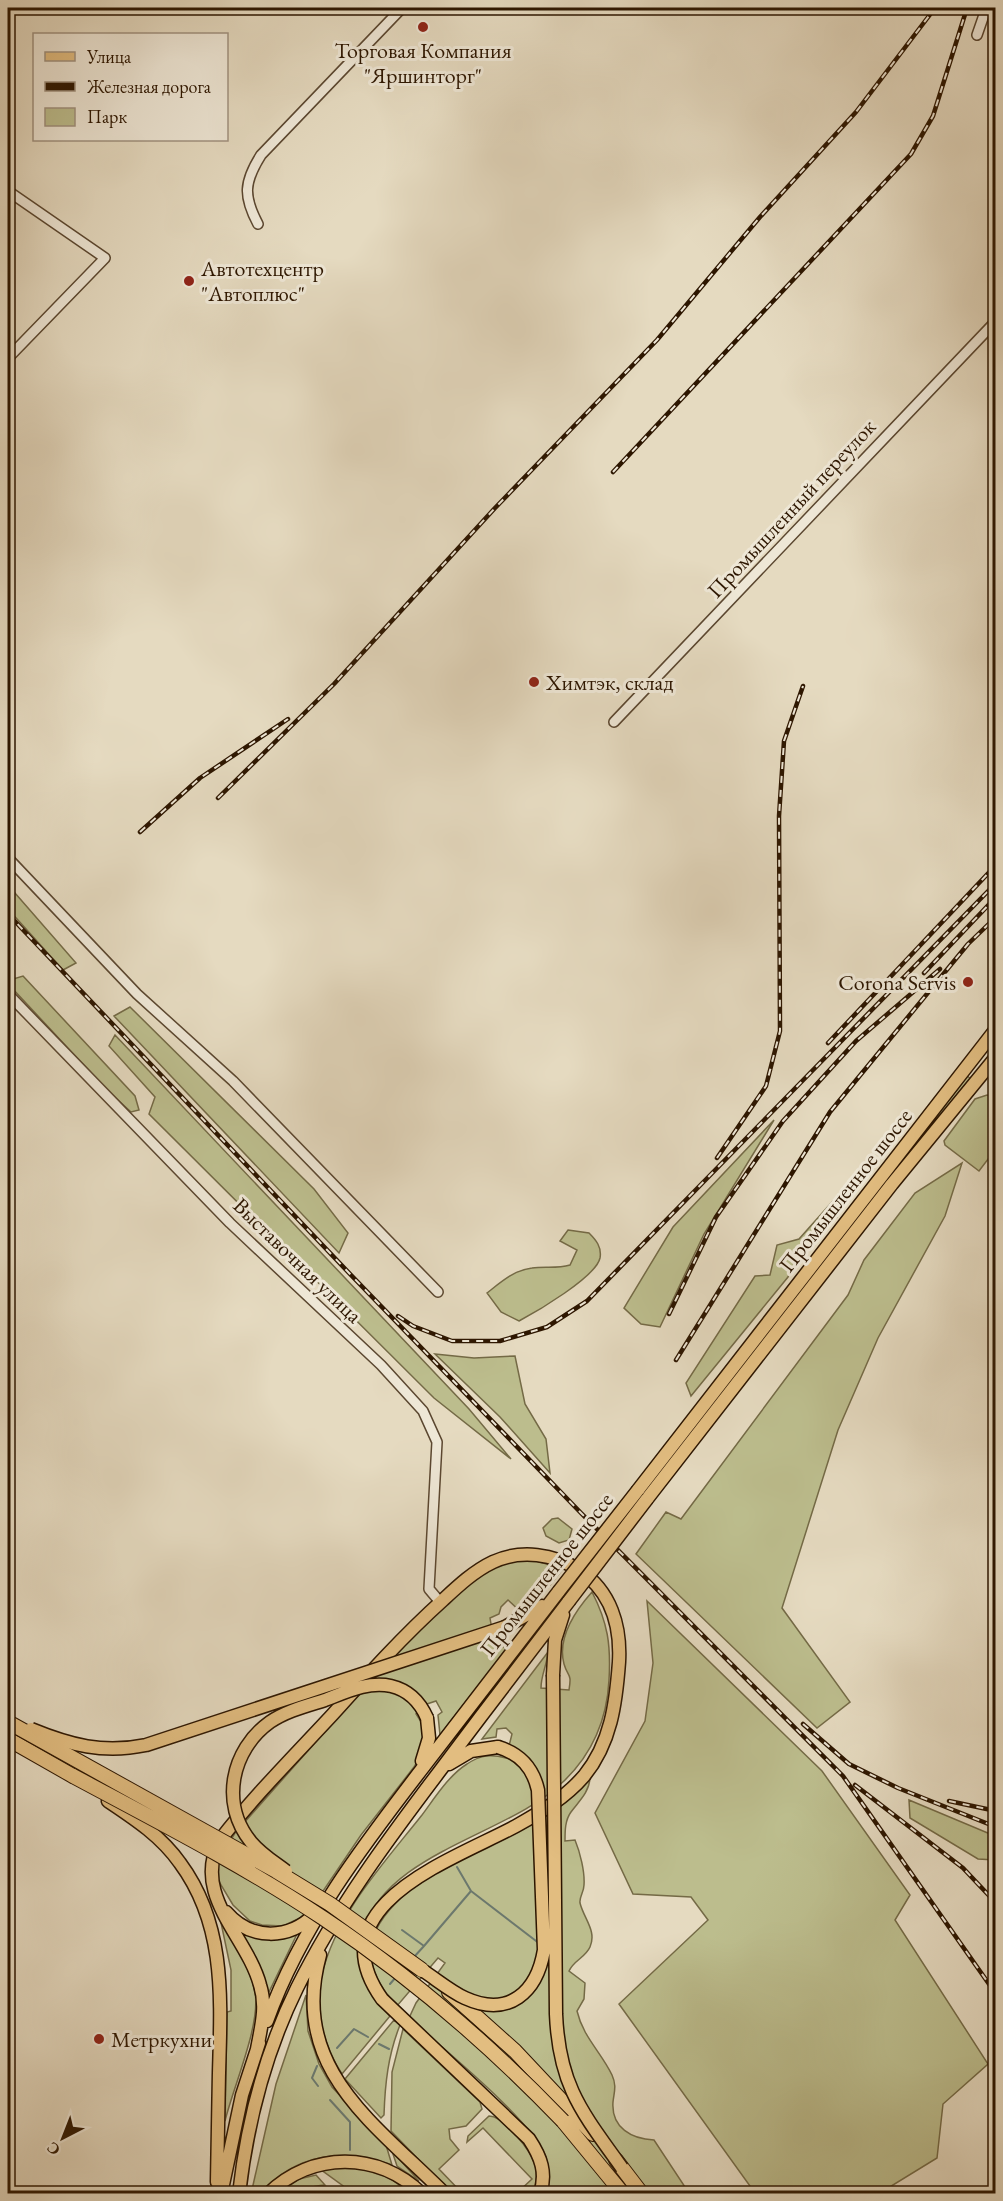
<svg xmlns="http://www.w3.org/2000/svg" width="1003" height="2201" viewBox="0 0 1003 2201" font-family="'EB Garamond',serif">
  <rect width="100%" height="100%" fill="#e5dac0"/>
  <filter id="stains"><feTurbulence type="fractalNoise" baseFrequency=".00333" numOctaves="4"/><feColorMatrix values="0 0 0 0 .2 0 0 0 0 .09 0 0 0 0 .02 0 0 0 .5 -.17"/></filter>
  <radialGradient id="worn" r=".72"><stop offset=".6" stop-color="#630" stop-opacity="0"/><stop offset="1" stop-color="#630" stop-opacity=".3"/></radialGradient>
  <path fill="#bcbd8d" stroke="#746a46" stroke-width="1.5" d="M8,885L76,963L63,970L8,909Z
    M23,976L135,1096L139,1110L131,1112L107,1090L11,987L13,979Z
    M130,1007L314,1189L348,1233L339,1253L114,1016Z
    M115,1035L469,1409L511,1459L434,1398L149,1114L155,1097L109,1046Z
    M966,1075L971,1079L925,1134L923,1132Z
    M987,1095L995,1098V1150L979,1171L945,1145L944,1141L975,1099Z
    M774,1120L704,1234L660,1327L641,1324L624,1308L673,1227Z
    M962,1163L945,1216L878,1338L838,1430L782,1608L850,1702L817,1728L636,1554L666,1512L681,1519L848,1295L864,1260L915,1193Z
    M841,1192L837,1217L803,1244L788,1277L691,1396L686,1383L755,1276L770,1275L777,1245L799,1239Z
    M568,1230L589,1233C596,1240 602,1247 600,1258C596,1277 536,1312 519,1321L501,1312L487,1293C501,1282 514,1270 532,1268C545,1266 556,1269 570,1265L577,1250L560,1241Z
    M435,1354L474,1358L515,1356L525,1404L546,1439L550,1473L500,1417Z
    M558,1518L572,1529L569,1540L559,1543L546,1536L543,1528L552,1519Z
    M530,1559L563,1569L538,1600L521,1612L508,1600L501,1607L499,1614L490,1618L494,1642L507,1649L440,1735L438,1715L442,1712L436,1701L427,1704L416,1714L425,1728L422,1754L414,1767L361,1835L315,1903L300,1918L283,1926L262,1925L250,1921L233,1905L218,1880V1861L235,1833L392,1656L468,1584L489,1568L510,1560Z
    M592,1592C608,1623 611,1645 609,1680C607,1719 593,1753 564,1781C509,1835 389,1851 363,1930C352,1965 367,1990 390,2016L342,2074C323,2045 314,2008 322,1974C337,1913 384,1863 422,1815C434,1799 449,1775 467,1764C480,1755 491,1754 506,1758L512,1734L506,1728L497,1729L496,1737L482,1739L548,1652C547,1665 541,1675 541,1688L569,1690C572,1672 568,1678 564,1664C557,1638 576,1610 592,1592Z
    M647,1601L822,1771L910,1895L895,1920L988,2064L943,2104L937,2158L880,2193H755L619,2004L708,1920L691,1897L633,1894L595,1813L645,1721L653,1663Z
    M590,1778C589,1793 579,1801 571,1812C565,1820 565,1831 565,1841L575,1840C580,1852 585,1872 584,1885C584,1892 579,1897 580,1903C584,1919 597,1931 590,1947C585,1958 574,1960 569,1971L585,1983L584,1999L577,2011C583,2037 601,2052 612,2075C617,2086 614,2092 613,2102C611,2128 632,2139 654,2140L687,2190L670,2194L546,2193C550,2181 550,2170 546,2157C532,2120 442,2048 409,2018L416,2003L445,1963L438,1958L397,2006C348,1954 374,1917 423,1879L582,1787Z
    M909,1800L995,1836V1860L978,1859L910,1818Z
    M220,1918C232,1942 250,1966 255,1992C261,2025 233,2087 225,2121L227,2012L231,2011V1970Z
    M233,1925C254,1939 273,1943 297,1934L268,1994L255,1959Z
    M306,1995L308,2031L319,2064L332,2087L386,2145L392,2165C342,2147 296,2154 260,2193L251,2194L276,2084Z
    M394,2020L400,2025C388,2055 385,2084 384,2115L381,2118L345,2079Z
    M403,2029L480,2102L482,2109L466,2126L449,2129L450,2139L459,2150L439,2169L462,2193H451L391,2131L392,2072Z
    M489,2116C504,2116 531,2151 535,2165C538,2175 536,2184 533,2193H517L532,2179L483,2128L467,2142L468,2136Z
    M392,2151L419,2181L397,2166Z
    M352,2167C370,2170 397,2176 405,2193H353L320,2169Z
    M316,2175L325,2185C307,2186 296,2193 278,2194L299,2179Z"/>
  <g fill="none" stroke-linecap="round" stroke-linejoin="round">
    <path stroke="#6c786d" stroke-width="2" d="M457,1867L471,1891L540,1944
      M402,1930L424,1946L471,1891
      M414,1957L424,1946
      M390,1984L396,1977
      M379,2044L389,2049
      M337,2048L354,2029L368,2037
      M317,2066L312,2078L318,2086
      M330,2100L350,2122V2150"/>
    <g stroke="#5b4730" stroke-width="12">
      <path id="minor" d="M977,35L985,12L991,8
        M8,191L105,258L8,358
        M258,224C243,196 244,182 261,155L402,8
        M614,722L996,321
        M8,858L137,994L233,1081L438,1292
        M8,994L230,1223L381,1365L423,1411L437,1442L429,1589L440,1602"/>
    </g>
    <g stroke="#2d1600" stroke-width="15">
      <path id="major" d="M638,1490L996,1029
        M647,1499L892,1184L996,1057
        M505,1627L542,1606
        M553,1675L555,1640L563,1615
        M422,1761L429,1738L427,1718
        M449,1764L471,1751L498,1747
        M108,1801C135,1819 161,1836 180,1863C226,1925 221,1999 219,2073C218,2109 218,2145 217,2182
        M226,1912C251,1941 289,1940 315,1914
        M320,1955C289,2068 373,2122 445,2194
        M267,2021C301,1926 364,1844 425,1765C469,1707 514,1649 559,1591
        M257,2049C261,2027 267,2007 260,1985C247,1936 191,1895 220,1840C254,1796 295,1755 333,1714C368,1675 403,1636 443,1600C458,1586 474,1571 493,1562C521,1549 554,1554 579,1570C611,1591 621,1626 619,1662C616,1703 611,1743 584,1776C565,1798 541,1812 516,1826C453,1860 315,1905 382,1999L529,2139C541,2157 547,2173 540,2194
        M221,2194L242,2095L259,2043
        M239,2194C247,2124 266,2051 297,1988C336,1909 389,1838 442,1768C484,1712 527,1656 569,1601
        M268,2194C312,2151 378,2151 422,2194"/>
    </g>
    <g stroke="#2d1600" stroke-width="16">
      <path id="highway" d="M8,1739L73,1776
        M449,1992L515,2051L593,2134
        M563,2121L623,2194
        M616,2160L642,2194"/>
    </g>
    <use href="#minor" stroke="#eee7d6" stroke-width="9"/>
    <use href="#major" stroke="#e2bd80" stroke-width="12"/>
    <use href="#highway" stroke="#e2bd80" stroke-width="14"/>
    <g stroke="#2d1600" stroke-width="4.5">
      <path id="rail" d="M613,472L911,154L933,116L967,8
        M218,798L334,684L495,508L657,340L760,217L856,112L935,8
        M140,832L200,778L288,719
        M8,914L350,1274L581,1513L843,1776L996,1994
        M924,973L996,897
        M828,1043L996,865
        M717,1158L766,1086L780,1031L779,816L784,741L803,686
        M669,1314L716,1217L783,1121L856,1041L940,969
        M398,1316L413,1326L452,1341H500L547,1327L587,1301L996,883
        M676,1360L830,1112L968,944L996,917
        M803,1724L849,1764L898,1788L996,1827
        M855,1785L963,1868L996,1903
        M949,1801L996,1811"/>
    </g>
    <use href="#rail" stroke="#eee7d6" stroke-width="2" stroke-dasharray="7" stroke-linecap="butt"/>
    <g stroke="#2d1600" stroke-width="15" stroke-linecap="butt">
      <path id="major-bridge" d="M559,1591L638,1490
        M569,1601L647,1499
        M553,1675L556,2014C559,2086 582,2112 622,2168
        M31,1729C70,1745 103,1754 146,1745L505,1627
        M286,1871C274,1862 261,1854 251,1842C220,1804 231,1750 270,1722C286,1711 306,1706 325,1700C346,1692 368,1681 391,1686C408,1690 420,1702 427,1718
        M422,1970C436,1979 450,1991 465,1998C509,2018 537,1992 544,1950L538,1790C533,1768 521,1754 498,1747"/>
    </g>
    <g stroke="#2d1600" stroke-width="16" stroke-linecap="butt">
      <path id="highway-bridge" d="M8,1722L276,1871L330,1904L422,1970
        M73,1776C157,1821 243,1865 323,1918C410,1976 490,2045 563,2121"/>
    </g>
    <use href="#major-bridge" stroke="#e2bd80" stroke-width="12"/>
    <use href="#highway-bridge" stroke="#e2bd80" stroke-width="14"/>
  </g>
  <g fill="#8f2418" stroke="#eee7d6" stroke-width="2">
    <circle cx="423" cy="27" r="6"/>
    <circle cx="189" cy="281" r="6"/>
    <circle cx="534" cy="682" r="6"/>
    <circle cx="968" cy="982" r="6"/>
    <circle cx="99" cy="2039" r="6"/>
  </g>
  <g text-anchor="middle" stroke-width="6" stroke-linejoin="round" paint-order="stroke">
    <g font-size="22" fill="#2d1600" stroke="#eee7d6" text-anchor="start">
      <text x="423" y="58" text-anchor="middle">Торговая Компания<tspan x="423" dy="25">"Яршинторг"</tspan></text>
      <text x="201" y="276">Автотехцентр<tspan x="201" dy="25">"Автоплюс"</tspan></text>
      <text x="546" y="690">Химтэк, склад</text>
      <text x="956" y="990" text-anchor="end">Corona Servis</text>
      <text x="111" y="2047">Метркухни</text>
    </g>
    <g font-size="22" fill="#2d1600" stroke="#eee7d6">
      <text transform="translate(791 508) rotate(-47)" y="8">Промышленный переулок</text>
      <text transform="translate(845 1190) rotate(-52)" y="8">Промышленное шоссе</text>
      <text transform="translate(298 1260) rotate(44)" y="8">Выставочная улица</text>
      <text transform="translate(546 1574) rotate(-52)" y="8">Промышленное шоссе</text>
    </g>
  </g>
  <rect width="1003" height="2201" fill="none" stroke="#e5dac0" stroke-width="30"/>
  <rect x="9" y="9" width="985" height="2183" fill="none" stroke="#2d1600" stroke-width="3"/>
  <rect x="15" y="15" width="973" height="2171" fill="none" stroke="#2d1600" stroke-width="1.5"/>
  <rect x="33" y="33" width="195" height="108" fill="#eee7d6" stroke="#a19380" stroke-width="1.5"/>
  <rect x="45" y="52" width="30" height="9" fill="#e2bd80" stroke="#a19380" stroke-width="1.5"/>
  <text x="87" y="63" font-size="18" fill="#2d1600">Улица</text>
  <rect x="45" y="82" width="30" height="9" fill="#2d1600" stroke="#a19380" stroke-width="1.5"/>
  <text x="87" y="93" font-size="18" fill="#2d1600">Железная дорога</text>
  <rect x="45" y="108" width="30" height="18" fill="#bcbd8d" stroke="#a19380" stroke-width="1.5"/>
  <text x="87" y="123" font-size="18" fill="#2d1600">Парк</text>
  <g transform="translate(63 2138) rotate(222)" stroke="#eee7d6" stroke-width="4.5" paint-order="stroke">
  <path d="M0-4.5L10 22L0 15L-10 22Z" fill="#2d1600"/>
  <text y="-9" font-size="16" font-weight="bold" text-anchor="middle" fill="#2d1600">С</text>
  </g>
  <rect width="100%" height="100%" filter="url(#stains)"/>
  <rect width="100%" height="100%" fill="url(#worn)"/>
</svg>
